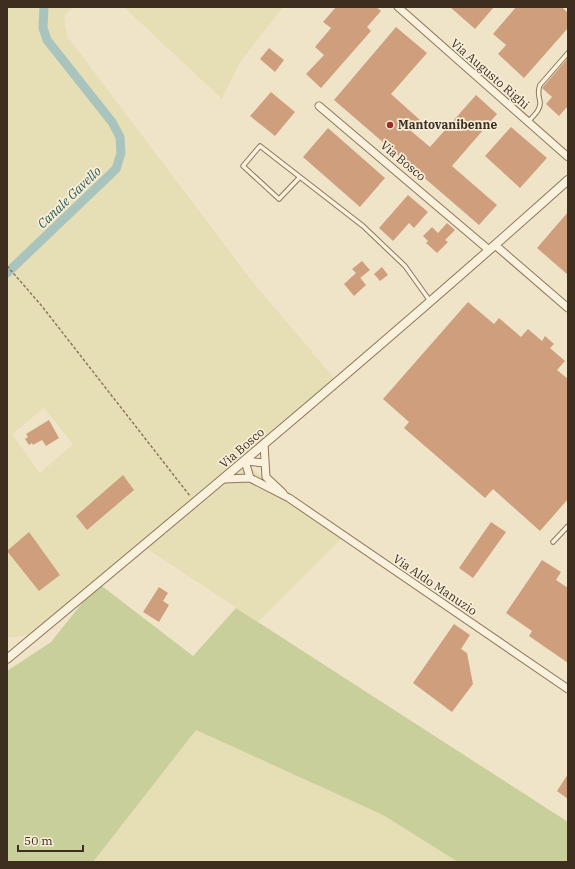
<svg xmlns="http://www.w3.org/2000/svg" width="575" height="869" viewBox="0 0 575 869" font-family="'IBM Plex Serif',serif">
  <rect width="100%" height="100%" fill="#f0e4c8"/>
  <path fill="#e6deb5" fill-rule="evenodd" d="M7,7H73L64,17L67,36L251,280L334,378L245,463L342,538L258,622L146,548L101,586L98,583L29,635L7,638ZM44,408L73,444L40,473L12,434Z
    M124,7H283L241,61L222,99Z
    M196,730L383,815L458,862H93Z"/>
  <path fill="#c9cf9b" d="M98,583L193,656L236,608L568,822V862H458L383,815L196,730L93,862H7V671L51,642Z"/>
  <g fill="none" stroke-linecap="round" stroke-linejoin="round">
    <path stroke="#a9c4bc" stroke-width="9" d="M7,273L116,169L121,153L120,137L112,122L47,40L43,28L44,7"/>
  </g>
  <path fill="#cf9f7d" d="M336,7H376L381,11L367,27L371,31L321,88L306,74L324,55L315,47L331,28L323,22Z
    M450,7H494L475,29Z
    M516,7H562L568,13V28L524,78L498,54L506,45L493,34Z
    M396,27L427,53L391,94L420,120L411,131L430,147L476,95L497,114L452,166L497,205L479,225L334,100Z
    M269,48L284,60L275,72L260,59Z
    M568,58V106L559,116L546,104L552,97L542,88Z
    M271,92L295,112L275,136L250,116Z
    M511,127L547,158L520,188L485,156Z
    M328,128L385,178L360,207L303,157Z
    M408,195L428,212L414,228L409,223L393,241L379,228Z
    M568,212V275L537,248Z
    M447,223L455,230L445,240L448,242L437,253L426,243L428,241L423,236L432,227L438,233Z
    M362,261L370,270L360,278L358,275L366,285L354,296L344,284L356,273L352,269Z
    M382,267L388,275L380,281L374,274Z
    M468,302L494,324L499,318L521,337L528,329L542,341L545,336L554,344L550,348L565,361L557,370L568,379V499L540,531L493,489L485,498L404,428L409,422L383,399Z
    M49,420L59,438L46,446L42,440L33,445L32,443L29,445L25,439L28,437L26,434Z
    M123,475L134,490L87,530L76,516Z
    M491,522L506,532L473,578L459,568Z
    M29,532L60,575L39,591L7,551Z
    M542,560L561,572L556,580L568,588V663L529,636L532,631L506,613Z
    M159,587L168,593L163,601L169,605L159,622L143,612Z
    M454,624L470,635L461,649L467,653L473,684L452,712L413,683Z
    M568,774V799L557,791Z"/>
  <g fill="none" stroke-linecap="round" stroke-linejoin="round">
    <g stroke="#8d765c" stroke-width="5.5">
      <path id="service" d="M528,122C533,116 541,110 540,102C539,95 537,92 540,85L568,53
        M300,177L279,199L243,166L260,146L363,226L405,266L430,301
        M553,542L568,526"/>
    </g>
    <g stroke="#8d765c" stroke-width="9">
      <path id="minor" d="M398,7L568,157
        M319,106L489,250
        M495,245L568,308
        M264,444L266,477L283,493
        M250,478L245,461L265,463
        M224,479L250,478L289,498L568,689"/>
    </g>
    <g stroke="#8d765c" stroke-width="10">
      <path id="tertiary" d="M7,659C196,502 385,344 568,180"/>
    </g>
    <path stroke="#8d765c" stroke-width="1.5" stroke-dasharray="3 2" stroke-linecap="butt" d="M7,266L41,305L190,496"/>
    <use href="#service" stroke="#faf1dc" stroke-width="3.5"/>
    <use href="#minor" stroke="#faf1dc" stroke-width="7"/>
    <use href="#tertiary" stroke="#faf1dc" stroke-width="8"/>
  </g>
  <circle fill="#9e2a2b" stroke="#f7eed8" stroke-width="1.5" cx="390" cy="125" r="4"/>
  <g text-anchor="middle" stroke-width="3.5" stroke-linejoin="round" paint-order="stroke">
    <g font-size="12" fill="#3d2e20" stroke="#f7eed8">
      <text transform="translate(490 74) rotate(41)" y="4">Via Augusto Righi</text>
      <text transform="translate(403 161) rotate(40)" y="4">Via Bosco</text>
      <text transform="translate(242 448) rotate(-41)" y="4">Via Bosco</text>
      <text transform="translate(435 585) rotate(34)" y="4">Via Aldo Manuzio</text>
    </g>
    <g font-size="12" font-weight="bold" fill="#3d2e20" stroke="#f7eed8" text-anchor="start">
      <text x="398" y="129">Mantovanibenne</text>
    </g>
    <g font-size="13" font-style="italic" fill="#2f5d5a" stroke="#f7eed8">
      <text transform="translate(69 197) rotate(-44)" y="5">Canale Gavello</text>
    </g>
  </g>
  <rect width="575" height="869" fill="none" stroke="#3d2e20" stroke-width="16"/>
  <path d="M18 845v6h65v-6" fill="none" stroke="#3d2e20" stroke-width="2"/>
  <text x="24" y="845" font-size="12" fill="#3d2e20" stroke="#f7eed8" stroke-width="3" paint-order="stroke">50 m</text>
</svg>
